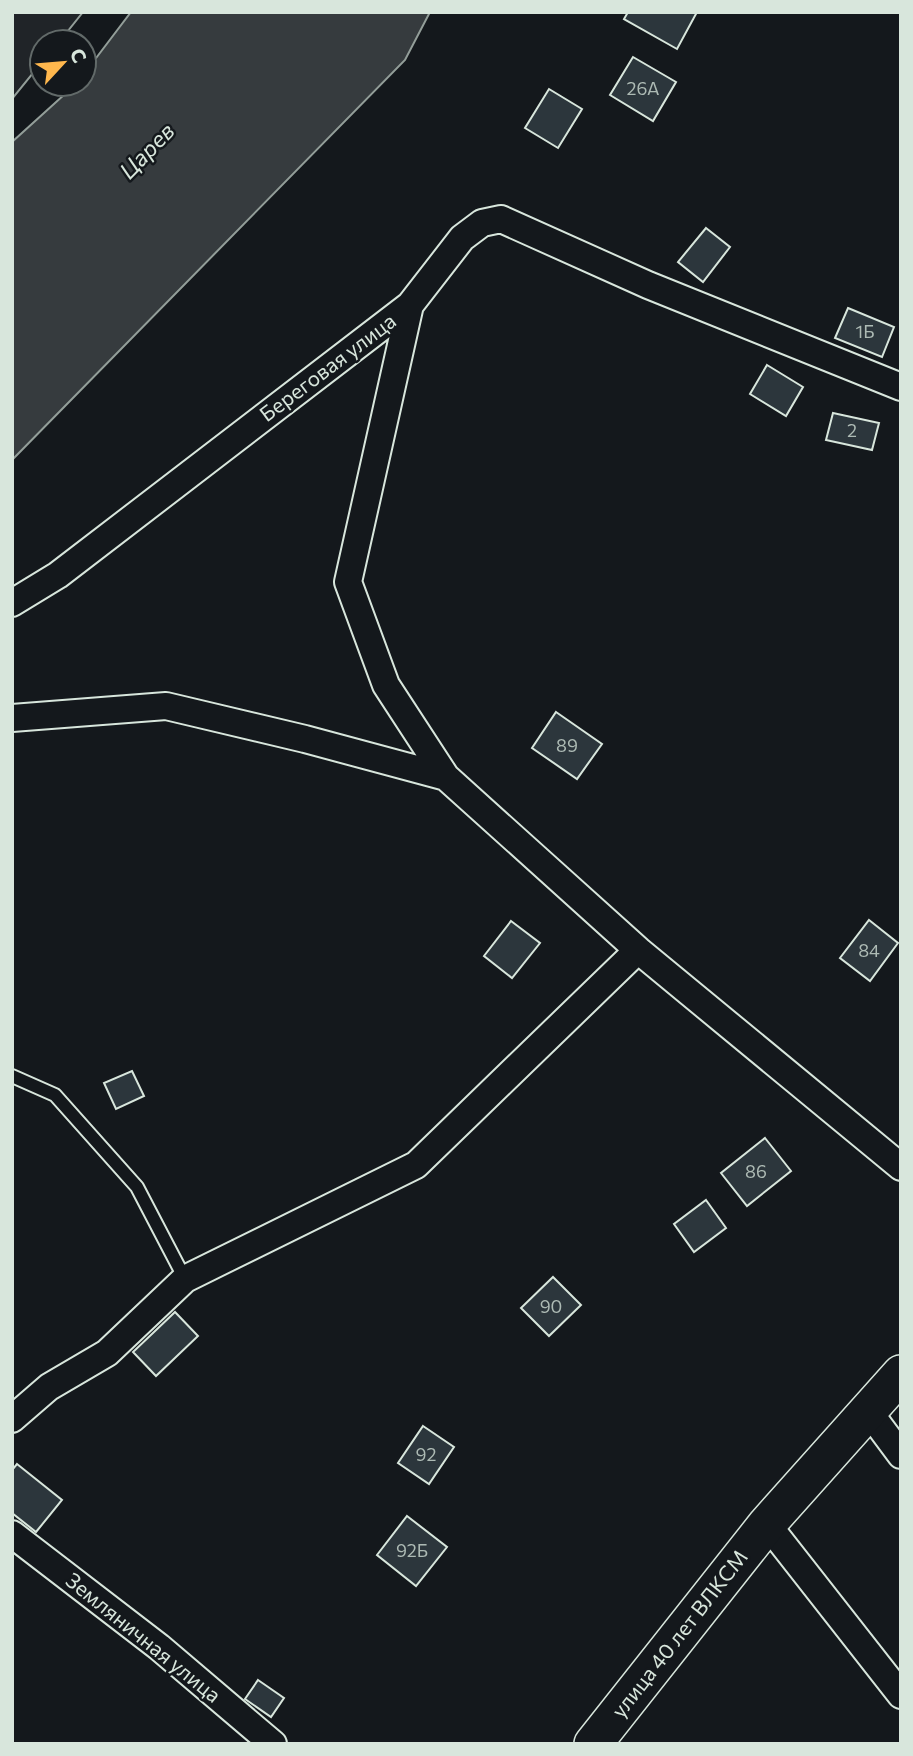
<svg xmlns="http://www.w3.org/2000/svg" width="913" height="1756" viewBox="0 0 913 1756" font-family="Commissioner,sans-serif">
  <rect width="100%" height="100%" fill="#14181c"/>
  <path fill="#202428" stroke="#939e99" stroke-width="2" d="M12,12H83L59,42H42V62L12,99Z"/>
  <path fill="#363b3e" stroke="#939e99" stroke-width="2" d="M131,12H430L405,60L12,460V142L76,84H84V74Z"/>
  <path fill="#2c363c" stroke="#d8e6dc" stroke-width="2" d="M628,12H697L677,49L624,19Z
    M633,57L676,82L653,121L610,95Z
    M549,89L582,109L558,148L525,128Z
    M706,228L730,247L703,282L678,262Z
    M848,308L894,327L882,357L835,338Z
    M767,365L803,387L786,416L750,394Z
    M833,413L879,423L872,450L826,440Z
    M556,712L602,744L577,779L532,748Z
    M869,920L898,943L870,981L840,958Z
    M511,921L540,943L512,978L484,956Z
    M132,1071L144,1096L116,1109L104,1083Z
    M765,1138L791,1171L747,1206L721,1173Z
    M706,1200L726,1228L694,1252L674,1224Z
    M553,1277L581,1305L549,1336L521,1308Z
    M175,1312L198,1336L156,1376L133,1352Z
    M423,1426L454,1447L429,1484L398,1463Z
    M17,1464L62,1500L36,1532L12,1513V1470Z
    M407,1516L447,1547L416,1586L377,1555Z
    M258,1680L284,1698L271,1717L245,1699Z"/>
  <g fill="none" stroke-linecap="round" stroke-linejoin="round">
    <g stroke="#d8e6dc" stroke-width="16">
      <path id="lane" d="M12,1076L55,1095L137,1187L185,1279"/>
    </g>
    <g stroke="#d8e6dc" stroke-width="30">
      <path id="street" d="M410,305L348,582L386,685L446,777L638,950
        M12,603L58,575L410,305L462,238L482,223L501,219L648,285L901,387
        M12,718L166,706L305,739L446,777
        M869,1412L901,1455
        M12,1419L49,1387L107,1353L185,1279L416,1165L638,950L901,1167
        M767,1524L901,1695
        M12,1534L159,1647L273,1744"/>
    </g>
    <g stroke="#d8e6dc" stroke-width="40">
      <path id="secondary" d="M593,1744L767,1524L901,1374"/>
    </g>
    <use href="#lane" stroke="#14181c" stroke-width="12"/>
    <use href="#street" stroke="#14181c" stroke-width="26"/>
    <use href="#secondary" stroke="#14181c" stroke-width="37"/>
  </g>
  <g text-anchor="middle" stroke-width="5" stroke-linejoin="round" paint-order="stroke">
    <g font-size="18" fill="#adbab4">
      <text x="643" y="95">26А</text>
      <text x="865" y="338">1Б</text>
      <text x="852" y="437">2</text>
      <text x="567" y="752">89</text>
      <text x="869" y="957">84</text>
      <text x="756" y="1178">86</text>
      <text x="551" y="1313">90</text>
      <text x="426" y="1461">92</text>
      <text x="412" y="1557">92Б</text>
    </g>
    <g font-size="21" fill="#d8e6dc" stroke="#14181c">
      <text transform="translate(328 368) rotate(-37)" y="7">Береговая улица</text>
      <text transform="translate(680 1634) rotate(-52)" y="7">улица 40 лет ВЛКСМ</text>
      <text transform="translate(143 1638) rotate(39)" y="7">Земляничная улица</text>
    </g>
    <g font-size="23" font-style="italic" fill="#d8e6dc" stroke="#14181c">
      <text transform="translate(147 151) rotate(-46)" y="8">Царев</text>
    </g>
  </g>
  <rect width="913" height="1756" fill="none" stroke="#d8e6dc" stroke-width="28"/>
  <g transform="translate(63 63) rotate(64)"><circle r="33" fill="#14181c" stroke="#626a69" stroke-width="2"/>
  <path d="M0-5L12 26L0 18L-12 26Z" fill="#ffb74d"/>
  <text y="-10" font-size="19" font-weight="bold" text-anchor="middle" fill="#d8e6dc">С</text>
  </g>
</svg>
